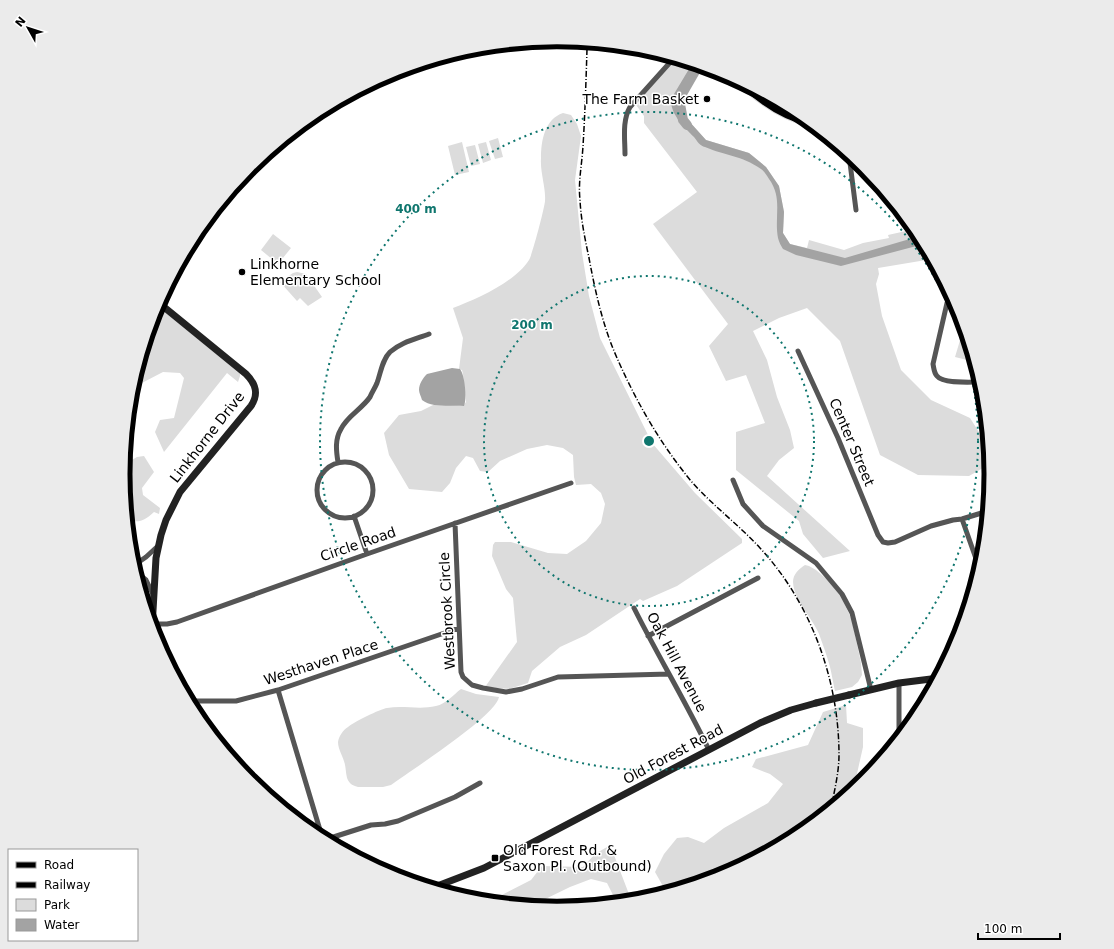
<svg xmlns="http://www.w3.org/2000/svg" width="1114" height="949" viewBox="0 0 1114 949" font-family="'DejaVu Sans',sans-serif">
  <rect width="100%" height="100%" fill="#fff"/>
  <path fill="#dcdcdc" d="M674,58L699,66L679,99L682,114L706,140L749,153L766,167L779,186L784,212L783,233L790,244L807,248L809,240L844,250L863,243L889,238L888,235L915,229L932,259L878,268L879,274L876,284L882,316L901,370L931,400L970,418L984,440L990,464L969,476L918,475L880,455L840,341L807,308L779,318L753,331L767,360L777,397L790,430L794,448L779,460L767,476L850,551L823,558L803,534L799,521L736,470V432L765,423L746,375L726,381L709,346L728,324L653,224L697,192L644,123V116L634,102Z
    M563,113L571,115L577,124L581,136L575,180L582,253L589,296L600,338L652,443L695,493L742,539V543L677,586L643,601L640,599L586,635L560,647L532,671L528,683L509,689L485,687L517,642L513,598L506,589L492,556L493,545L495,542H511L548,553L567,554L586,541L601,523L605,504L601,493L591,484L576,485L574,477L573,455L563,448L547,445L527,449L500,461L488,472L480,471L473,458L466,456L456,468L450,483L442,492L409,489L389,455L384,433L399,415L421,411L435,404L463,406L466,402L463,374L462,370L459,369L463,338L453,308C477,299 515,282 529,260C532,256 545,206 545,201C546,187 540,173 541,158C541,140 545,119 563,113Z
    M498,138L503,157L495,159L489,141Z
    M462,142L469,172L455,175L448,146Z
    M486,142L491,160L483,163L478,144Z
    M475,145L480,164L471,166L466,147Z
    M273,234L291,248L278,264L261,250Z
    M297,272L306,274L322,297L308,306L300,298L297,301L280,282L293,273Z
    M157,306L240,373V376L238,382L227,373L164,452L155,432L160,420L174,418L184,378L180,373L163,372L138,385L134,381Z
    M961,337L968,339L971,349L967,360L955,357Z
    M144,456L154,472L142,488L143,495L160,508L159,514L154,512C144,521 140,523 127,520L123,474V465L137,457Z
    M805,565L809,566L816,570L837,588L852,620L861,663L862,675L858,682L852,687L835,691C833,683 832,675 830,667C827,656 823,645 819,634C812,617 794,601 793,582C793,574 799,569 805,565Z
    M461,689L476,694L499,697C496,716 410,771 391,785L383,787H358C345,784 347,775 345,765C344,758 338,750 338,742C339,736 343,730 348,727C354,722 380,709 387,708C403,705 419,710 436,706C446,704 453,695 461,689Z
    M846,705L847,723L863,728V747L856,778L858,787L798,836L723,876L664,894V888L655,872L664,854L677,838L688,837L704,843L724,828L768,803L783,784L770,774L752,767L756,759L808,745L823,712Z
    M607,847L614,855L632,902L617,903L607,883L591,879L570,887L531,906L494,903V899L531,880L542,866L583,867L595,854Z"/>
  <path fill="#a3a3a3" d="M692,64L699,66L691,75L677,101L680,111L706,140L749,153L766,167L779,186L784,212L783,233L790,244L845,258L920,236L924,244L841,266L796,255L783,249C781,246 779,242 778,238C774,217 783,198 769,179C767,176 765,172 761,169C741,155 726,156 705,147C700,146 697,141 694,137C684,127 670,114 671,99Z
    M452,368L460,369C465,375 467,399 464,406C451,405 432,408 422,400C421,396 419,393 419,390C419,384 423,378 427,374Z"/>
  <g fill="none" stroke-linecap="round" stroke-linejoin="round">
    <path stroke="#a3a3a3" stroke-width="10" d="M687,125L683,120L679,99L698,66"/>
    <g stroke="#dbdbdb" stroke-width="10">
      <path id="primary" d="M745,85C763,102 784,116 809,122"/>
    </g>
    <path stroke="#555" stroke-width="5" d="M625,154C625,139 622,121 630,107L674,58
      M849,155L856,210
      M952,295L947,303L933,364C934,369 934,373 937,376C943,384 971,382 981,382
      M798,351L838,438L878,535L883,542L888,543L895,542L931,526L953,520L962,519L988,511
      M338,462C336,450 335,439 341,429C347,416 362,409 370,397C372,392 375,388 377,383C381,372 382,360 390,352C401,342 416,339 429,334
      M317 490a28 28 0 1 1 56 0a28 28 0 1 1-56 0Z
      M733,480L743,504L763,526L816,563L842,594L852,613L871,690
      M354,516L367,554
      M962,519L980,570
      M455,523L461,672L463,677L472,685L483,688L506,692L522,689L558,677L669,674
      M133,566L146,557L158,546
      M134,570L146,580L153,594
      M634,608C658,656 686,702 709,750
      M152,624H167L177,622L367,554L571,483
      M648,636L758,578
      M899,683V739
      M278,690L323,840
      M189,702L192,701H236L278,690L459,628
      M324,840L371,825L385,824L398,821L455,797L480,783
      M446,884L448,888L453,890L456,896"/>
    <path stroke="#222" stroke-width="7" d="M152,628L156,558L161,535L166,520L180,492L251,406C259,394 256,384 246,374L159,303
      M849,695L899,683L939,678
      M432,888L484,868L760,723L791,710L816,703"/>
    <use href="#primary" stroke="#000" stroke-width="8"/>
    <path stroke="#000" stroke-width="1.5" stroke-dasharray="6 2 1 2" stroke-linecap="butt" d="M587,49C586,81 585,114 583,146C582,164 578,182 580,200C581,220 585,239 589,258C595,290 602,322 614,351C634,398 659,442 691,481C713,506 738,524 760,548C811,603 839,680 839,755C839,773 834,792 831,809"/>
    <path stroke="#222" stroke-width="7" d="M816,703L849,695"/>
  </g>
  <g fill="none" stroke="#0f766e" stroke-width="2" stroke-dasharray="2 4">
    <circle cx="649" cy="441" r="165"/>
    <circle cx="649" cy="441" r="329"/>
  </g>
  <g fill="#000" stroke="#fff" stroke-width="1.5">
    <circle cx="707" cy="99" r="4"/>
    <circle cx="242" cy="272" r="4"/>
    <rect x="491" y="854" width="8" height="8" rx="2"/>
  </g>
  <g text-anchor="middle" stroke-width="3" stroke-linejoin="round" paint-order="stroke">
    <g font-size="14" fill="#000" stroke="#fff" text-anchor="start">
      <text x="699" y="104" text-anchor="end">The Farm Basket</text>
      <text x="250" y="269">Linkhorne<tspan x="250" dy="16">Elementary School</tspan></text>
      <text x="503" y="855">Old Forest Rd. &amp;<tspan x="503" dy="16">Saxon Pl. (Outbound)</tspan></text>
    </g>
    <g font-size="14" fill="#000" stroke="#fff">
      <text transform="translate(207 437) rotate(-52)" y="5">Linkhorne Drive</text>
      <text transform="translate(852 442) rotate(67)" y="5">Center Street</text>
      <text transform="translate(358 544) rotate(-19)" y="5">Circle Road</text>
      <text transform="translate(447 611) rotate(-93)" y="5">Westbrook Circle</text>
      <text transform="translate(321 662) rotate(-18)" y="5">Westhaven Place</text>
      <text transform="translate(677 662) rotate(62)" y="5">Oak Hill Avenue</text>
      <text transform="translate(673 754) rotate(-28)" y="5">Old Forest Road</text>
    </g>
  </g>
  <path d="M0 0H1114V949H0ZM130 474a427 427 0 1 1 854 0a427 427 0 1 1-854 0Z" fill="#ebebeb" fill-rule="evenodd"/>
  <path fill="none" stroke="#000" stroke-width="5" d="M130 474a427 427 0 1 1 854 0a427 427 0 1 1-854 0Z"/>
  <circle cx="649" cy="441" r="6" fill="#0f766e" stroke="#fff" stroke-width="2"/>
  <g font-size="12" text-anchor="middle" font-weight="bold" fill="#0f766e" stroke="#fff" stroke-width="3" stroke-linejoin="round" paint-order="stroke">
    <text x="416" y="213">400 m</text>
    <text x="532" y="329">200 m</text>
  </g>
  <rect x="8" y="849" width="130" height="92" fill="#ffffff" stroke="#999999"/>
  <rect x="16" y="862" width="20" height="6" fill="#000000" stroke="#999999"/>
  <text x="44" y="869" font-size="12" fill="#000000">Road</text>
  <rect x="16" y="882" width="20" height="6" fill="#000000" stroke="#999999"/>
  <text x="44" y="889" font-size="12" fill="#000000">Railway</text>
  <rect x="16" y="899" width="20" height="12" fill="#dcdcdc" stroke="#999999"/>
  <text x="44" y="909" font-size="12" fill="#000000">Park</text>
  <rect x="16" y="919" width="20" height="12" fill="#a3a3a3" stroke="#999999"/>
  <text x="44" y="929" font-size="12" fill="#000000">Water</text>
  <g transform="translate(28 28) rotate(309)" stroke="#ffffff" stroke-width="3" paint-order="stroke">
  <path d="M0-3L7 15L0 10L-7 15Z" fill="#000000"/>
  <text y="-6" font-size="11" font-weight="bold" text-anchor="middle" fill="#000000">N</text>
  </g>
  <path d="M978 933v6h82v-6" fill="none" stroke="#000000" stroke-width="2"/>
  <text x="984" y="933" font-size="12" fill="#000000" stroke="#ffffff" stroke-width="3" paint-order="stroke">100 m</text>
</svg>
